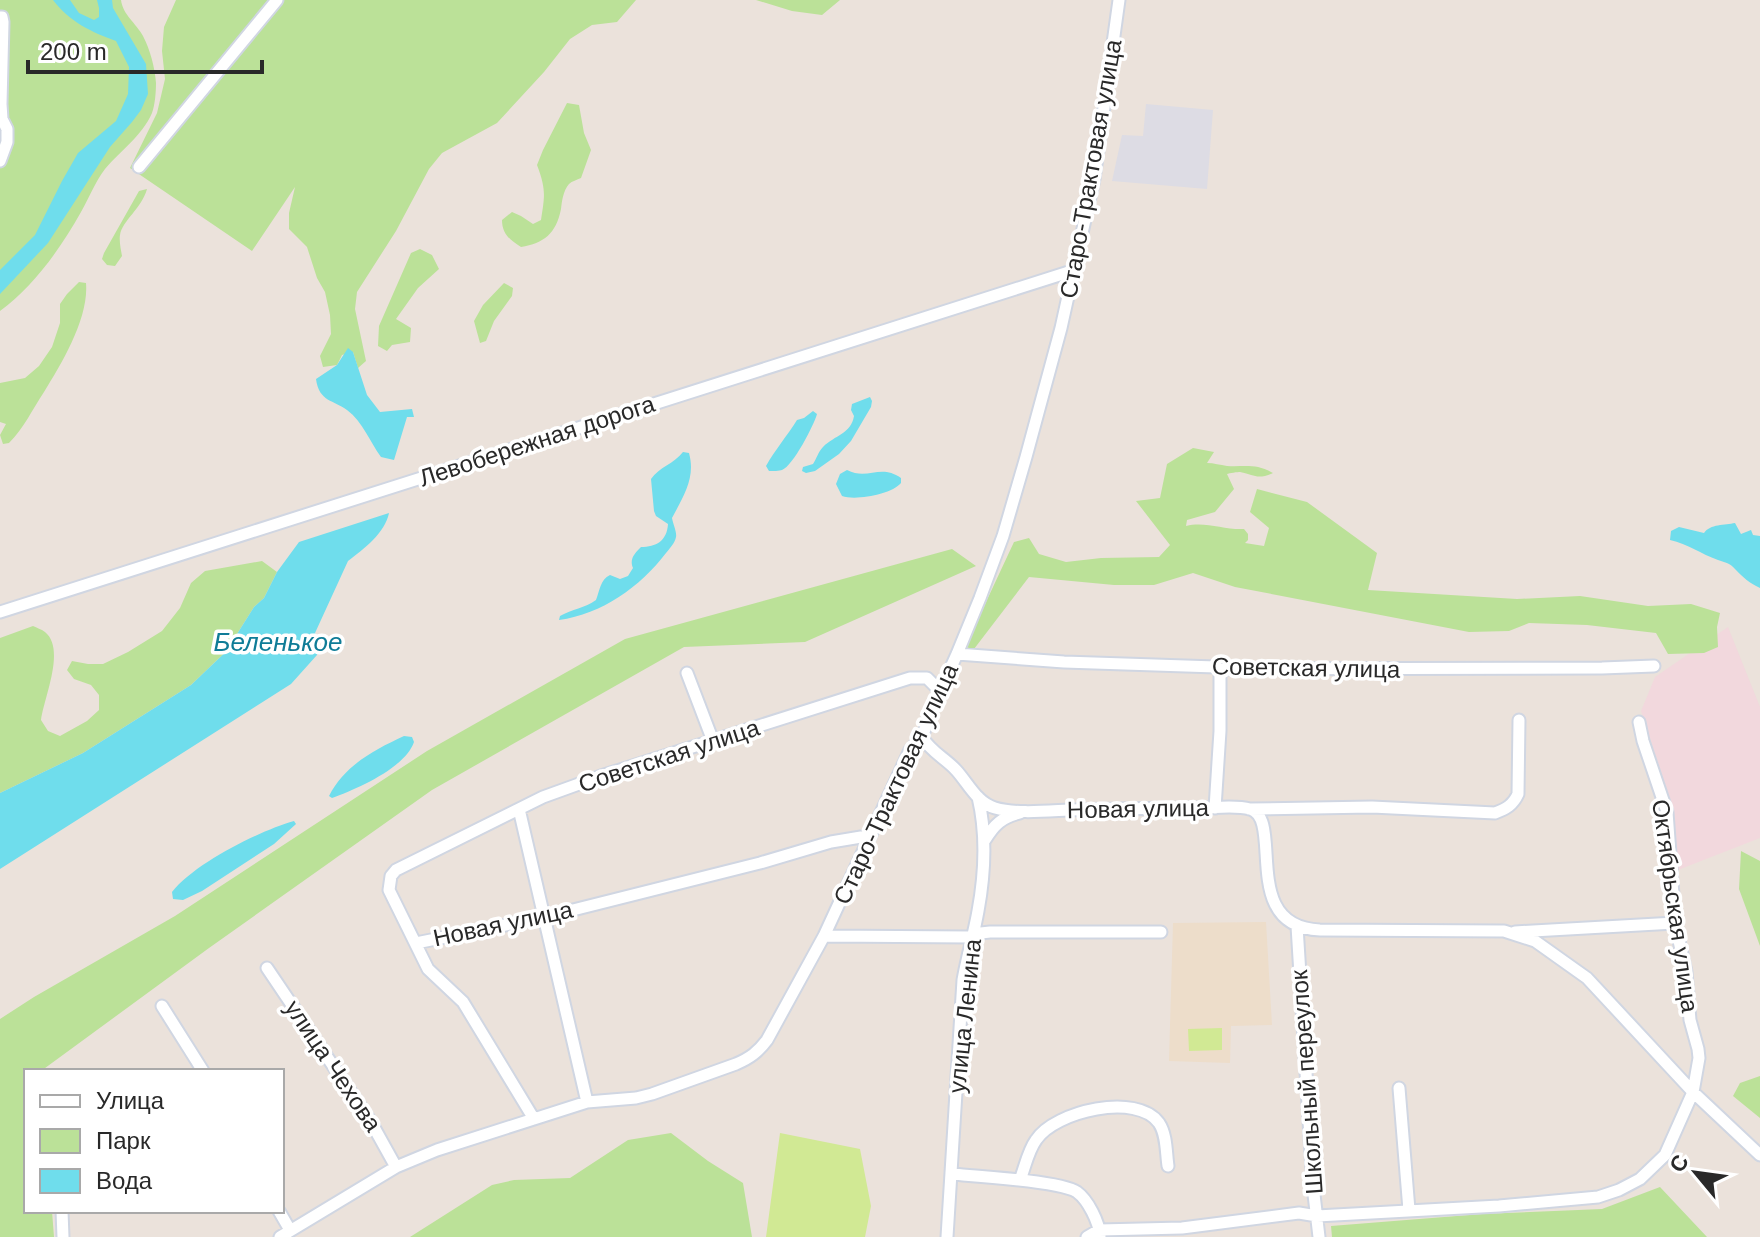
<svg xmlns="http://www.w3.org/2000/svg" width="1760" height="1237" viewBox="0 0 1760 1237" font-family="Arial,sans-serif">
  <rect width="100%" height="100%" fill="#ebe2db"/>
  <path fill="#dddce4" d="M1146,104L1213,110L1207,189L1112,181L1122,135L1143,136Z"/>
  <path fill="#edddca" d="M1266,922L1272,1025L1231,1026L1230,1063L1169,1061L1173,923Z"/>
  <path fill="#f2d8dd" d="M1728,627L1760,707V838L1678,870L1674,811L1641,711L1655,677Z"/>
  <path fill="#bbe198" d="M0,0H121C123,15 136,23 143,36C150,49 155,68 156,83C156,92 155,105 152,113C142,136 121,150 105,169C95,182 89,198 81,212C61,248 33,287 0,311Z
    M176,0H636L617,22L592,25L570,39L544,72L497,123L442,153L429,169L396,231L357,292L355,309L366,361L358,368L353,352L342,355L337,365L323,367L320,356L331,334L330,315L325,292L317,278L307,247L289,229V213L295,187L252,251L130,168L157,113L165,79L162,51L164,27Z
    M756,0H840L822,15L792,11Z
    M567,103L579,105L584,133L591,150L581,178C577,180 572,181 569,184C563,191 562,201 561,209C556,234 544,243 521,247C510,240 502,234 502,220L512,212L521,216L533,224L541,220C545,195 546,189 537,165L543,150Z
    M147,189C142,208 122,221 120,235C119,241 121,250 122,256L115,266L107,265L102,259L104,253L139,191Z
    M420,249L432,255L439,269L418,288L396,319L411,328L410,342L392,345L387,351L378,346L379,326L411,253Z
    M79,282L86,283C89,318 62,363 44,392C32,410 24,428 9,443L3,444L0,435L6,424L0,422V383L25,378L39,366L52,347L60,323V304L67,294Z
    M504,283L513,288L512,296L494,321L486,341L480,343L474,321L483,305Z
    M1193,448L1214,452L1207,463C1214,463 1220,465 1227,466C1246,467 1255,463 1273,473C1257,480 1255,475 1240,472C1238,472 1229,473 1227,474L1234,489L1215,512L1187,520L1186,526C1205,521 1224,530 1244,529L1248,534V540L1245,543L1264,546L1269,528L1250,512L1257,489L1307,502L1377,553L1368,590L1517,599L1580,596L1648,606L1691,604L1720,613L1717,627L1718,647L1704,653L1668,654L1656,633L1587,625L1529,623L1509,631L1469,632L1235,587L1193,573L1154,585H1114L1029,577L974,649L965,647L1014,542L1029,538L1039,554L1066,562L1101,558L1159,557L1170,545L1136,501L1160,498L1167,464Z
    M952,549L976,566L805,642L684,647L432,790L209,948L41,1071H26V1211H52L54,1237H0V1019L34,997L175,916L427,751L625,639Z
    M262,561L277,572L264,598L254,607L237,634L234,644L191,685L83,753L0,793V638L33,626C37,628 41,629 45,632C66,649 44,697 41,720L48,731L60,736L87,721L99,710V695L91,685L74,679L67,670L72,661L88,664H103L128,652L162,631L180,608L191,583L205,571Z
    M1741,851L1760,861V946L1739,889Z
    M1760,1076V1118L1733,1096L1740,1083Z
    M671,1133L708,1161L743,1183L752,1237H410L492,1185L514,1180L570,1178L628,1140Z
    M1660,1187L1707,1237H1332L1331,1226L1482,1214L1602,1209Z"/>
  <path fill="#d1e994" d="M1222,1028V1050L1189,1051L1188,1029Z
    M780,1133L860,1149L871,1206L865,1237H766Z"/>
  <path fill="#6fddec" d="M53,0H70L79,13L94,20L99,17V8L97,0H112L113,8L146,64L148,94L141,110L132,122L110,147L48,243L0,294V270L35,235L62,181L78,153L116,121L128,94L129,67L116,41C91,32 70,22 53,0Z
    M348,348L353,352L367,395L380,412L412,409L414,417H407L394,460L381,457C370,442 363,422 347,410C334,400 319,402 316,379L337,365Z
    M870,397L872,401L871,407L851,441L839,454L815,471L806,473L802,471L803,467L813,464C817,458 818,452 823,447C835,435 851,434 854,416L851,410L852,404Z
    M813,411L817,414C814,425 793,466 782,470C780,471 772,471 769,471L766,466C775,450 787,436 797,420L804,418Z
    M683,452L689,453C696,478 683,497 672,518C673,524 677,532 676,537C675,543 669,549 666,553C640,587 602,614 559,620L560,616C572,609 585,608 596,600C600,590 600,580 610,575L620,579L628,576L633,568C629,559 635,553 641,547C656,547 667,541 668,524L656,516L654,511L651,479C659,467 674,464 683,452Z
    M847,470C868,481 880,463 901,478V483C892,494 856,501 842,496L836,484L840,474Z
    M389,513C385,533 364,549 348,561L315,633L320,642L317,655L291,684L0,869V793L83,753L191,685L234,644L237,634L254,607L264,598L277,572L299,542Z
    M1735,523L1741,534L1751,530L1753,535L1760,536V588C1749,583 1743,577 1735,569C1730,563 1724,562 1718,560C1701,554 1688,544 1670,540L1671,531L1679,527L1704,533C1710,524 1725,525 1735,523Z
    M404,736L412,737L414,742C405,768 357,789 332,798L329,796C345,765 374,750 404,736Z
    M294,821L296,824L274,844L202,891L183,900L173,899L172,892C195,863 259,831 294,821Z"/>
  <g fill="none" stroke-linecap="round" stroke-linejoin="round">
    <g stroke="#d0d6e2" stroke-width="15">
      <path id="minor" d="M0,17H2L3,22L1,104L2,119L7,129V142L0,161
        M139,167L277,0
        M0,612L1075,270
        M957,654L1064,662L1216,667L1220,669L1602,668L1654,666
        M687,673L713,741
        M922,737C931,752 945,758 956,770C968,783 977,803 995,808C1015,814 1047,811 1068,810C1112,809 1157,808 1201,808C1216,808 1235,805 1250,809C1285,819 1238,927 1320,930L1504,931L1535,941L1587,978L1693,1092L1760,1155
        M1215,808L1220,731V669
        M519,809L587,1102
        M1249,809L1372,807L1495,813C1506,809 1513,805 1518,794L1519,720
        M985,840C994,825 1002,817 1020,813
        M1297,926L1313,1186L1319,1237
        M1515,932L1675,923
        M824,936L971,937L981,933L990,932H1161
        M416,943L545,917L760,863L831,842L861,837L869,838
        M267,968L371,1122L396,1167
        M162,1006L203,1071
        M1399,1088L1409,1210
        M534,1119L463,1002L428,969L389,890L391,876L396,870L543,797L601,776L910,678H927L940,691
        M951,1174C975,1176 1061,1181 1077,1192C1088,1200 1099,1222 1100,1236
        M1020,1180C1025,1167 1028,1151 1036,1140C1055,1111 1137,1092 1159,1123C1167,1135 1166,1153 1168,1166
        M62,1211L63,1237
        M279,1211L290,1230
        M280,1237L396,1167L437,1150L587,1102L636,1098L652,1094L736,1064C750,1058 758,1052 767,1040L824,936L910,750L922,737L934,705L957,654L980,598L1003,536L1026,457L1061,328L1094,179L1119,0
        M947,1237L963,980C967,957 974,934 978,911C985,873 987,835 978,797
        M1087,1237L1099,1230L1182,1228L1299,1213L1317,1216L1499,1206L1598,1197L1619,1190L1640,1179L1665,1155L1693,1092L1699,1058L1698,1049L1690,1020L1686,972L1675,923L1667,812L1643,741L1639,722"/>
    </g>
    <use href="#minor" stroke="#fff" stroke-width="11"/>
  </g>
  <g text-anchor="middle" stroke-width="7" stroke-linejoin="round" paint-order="stroke">
    <g font-size="24" fill="#292929" stroke="#fff">
      <text transform="translate(1091 169) rotate(-80)" y="8">Старо-Трактовая улица</text>
      <text transform="translate(537 441) rotate(-18)" y="8">Левобережная дорога</text>
      <text transform="translate(1306 668) rotate(1)" y="8">Советская улица</text>
      <text transform="translate(669 756) rotate(-18)" y="8">Советская улица</text>
      <text transform="translate(896 784) rotate(-65)" y="8">Старо-Трактовая улица</text>
      <text transform="translate(1138 809) rotate(-1)" y="8">Новая улица</text>
      <text transform="translate(1675 906) rotate(82)" y="8">Октябрьская улица</text>
      <text transform="translate(503 924) rotate(-12)" y="8">Новая улица</text>
      <text transform="translate(965 1016) rotate(-84)" y="8">улица Ленина</text>
      <text transform="translate(333 1066) rotate(56)" y="8">улица Чехова</text>
      <text transform="translate(1307 1082) rotate(-94)" y="8">Школьный переулок</text>
    </g>
    <g font-size="26" font-style="italic" fill="#0f7c97" stroke="#fff">
      <text x="278" y="651">Беленькое</text>
    </g>
  </g>
  <rect x="24" y="1069" width="260" height="144" fill="#ffffff" stroke="#a9a9a9" stroke-width="2"/>
  <rect x="40" y="1095" width="40" height="12" fill="#ffffff" stroke="#a9a9a9" stroke-width="2"/>
  <text x="96" y="1109" font-size="24" fill="#292929">Улица</text>
  <rect x="40" y="1129" width="40" height="24" fill="#bbe198" stroke="#a9a9a9" stroke-width="2"/>
  <text x="96" y="1149" font-size="24" fill="#292929">Парк</text>
  <rect x="40" y="1169" width="40" height="24" fill="#6fddec" stroke="#a9a9a9" stroke-width="2"/>
  <text x="96" y="1189" font-size="24" fill="#292929">Вода</text>
  <g transform="translate(1696 1173) rotate(299)" stroke="#ffffff" stroke-width="6" paint-order="stroke">
  <path d="M0-6L14 30L0 20L-14 30Z" fill="#292929"/>
  <text y="-12" font-size="22" font-weight="bold" text-anchor="middle" fill="#292929">С</text>
  </g>
  <path d="M28 60v12h234v-12" fill="none" stroke="#292929" stroke-width="4"/>
  <text x="40" y="60" font-size="24" fill="#292929" stroke="#ffffff" stroke-width="6" paint-order="stroke">200 m</text>
</svg>
